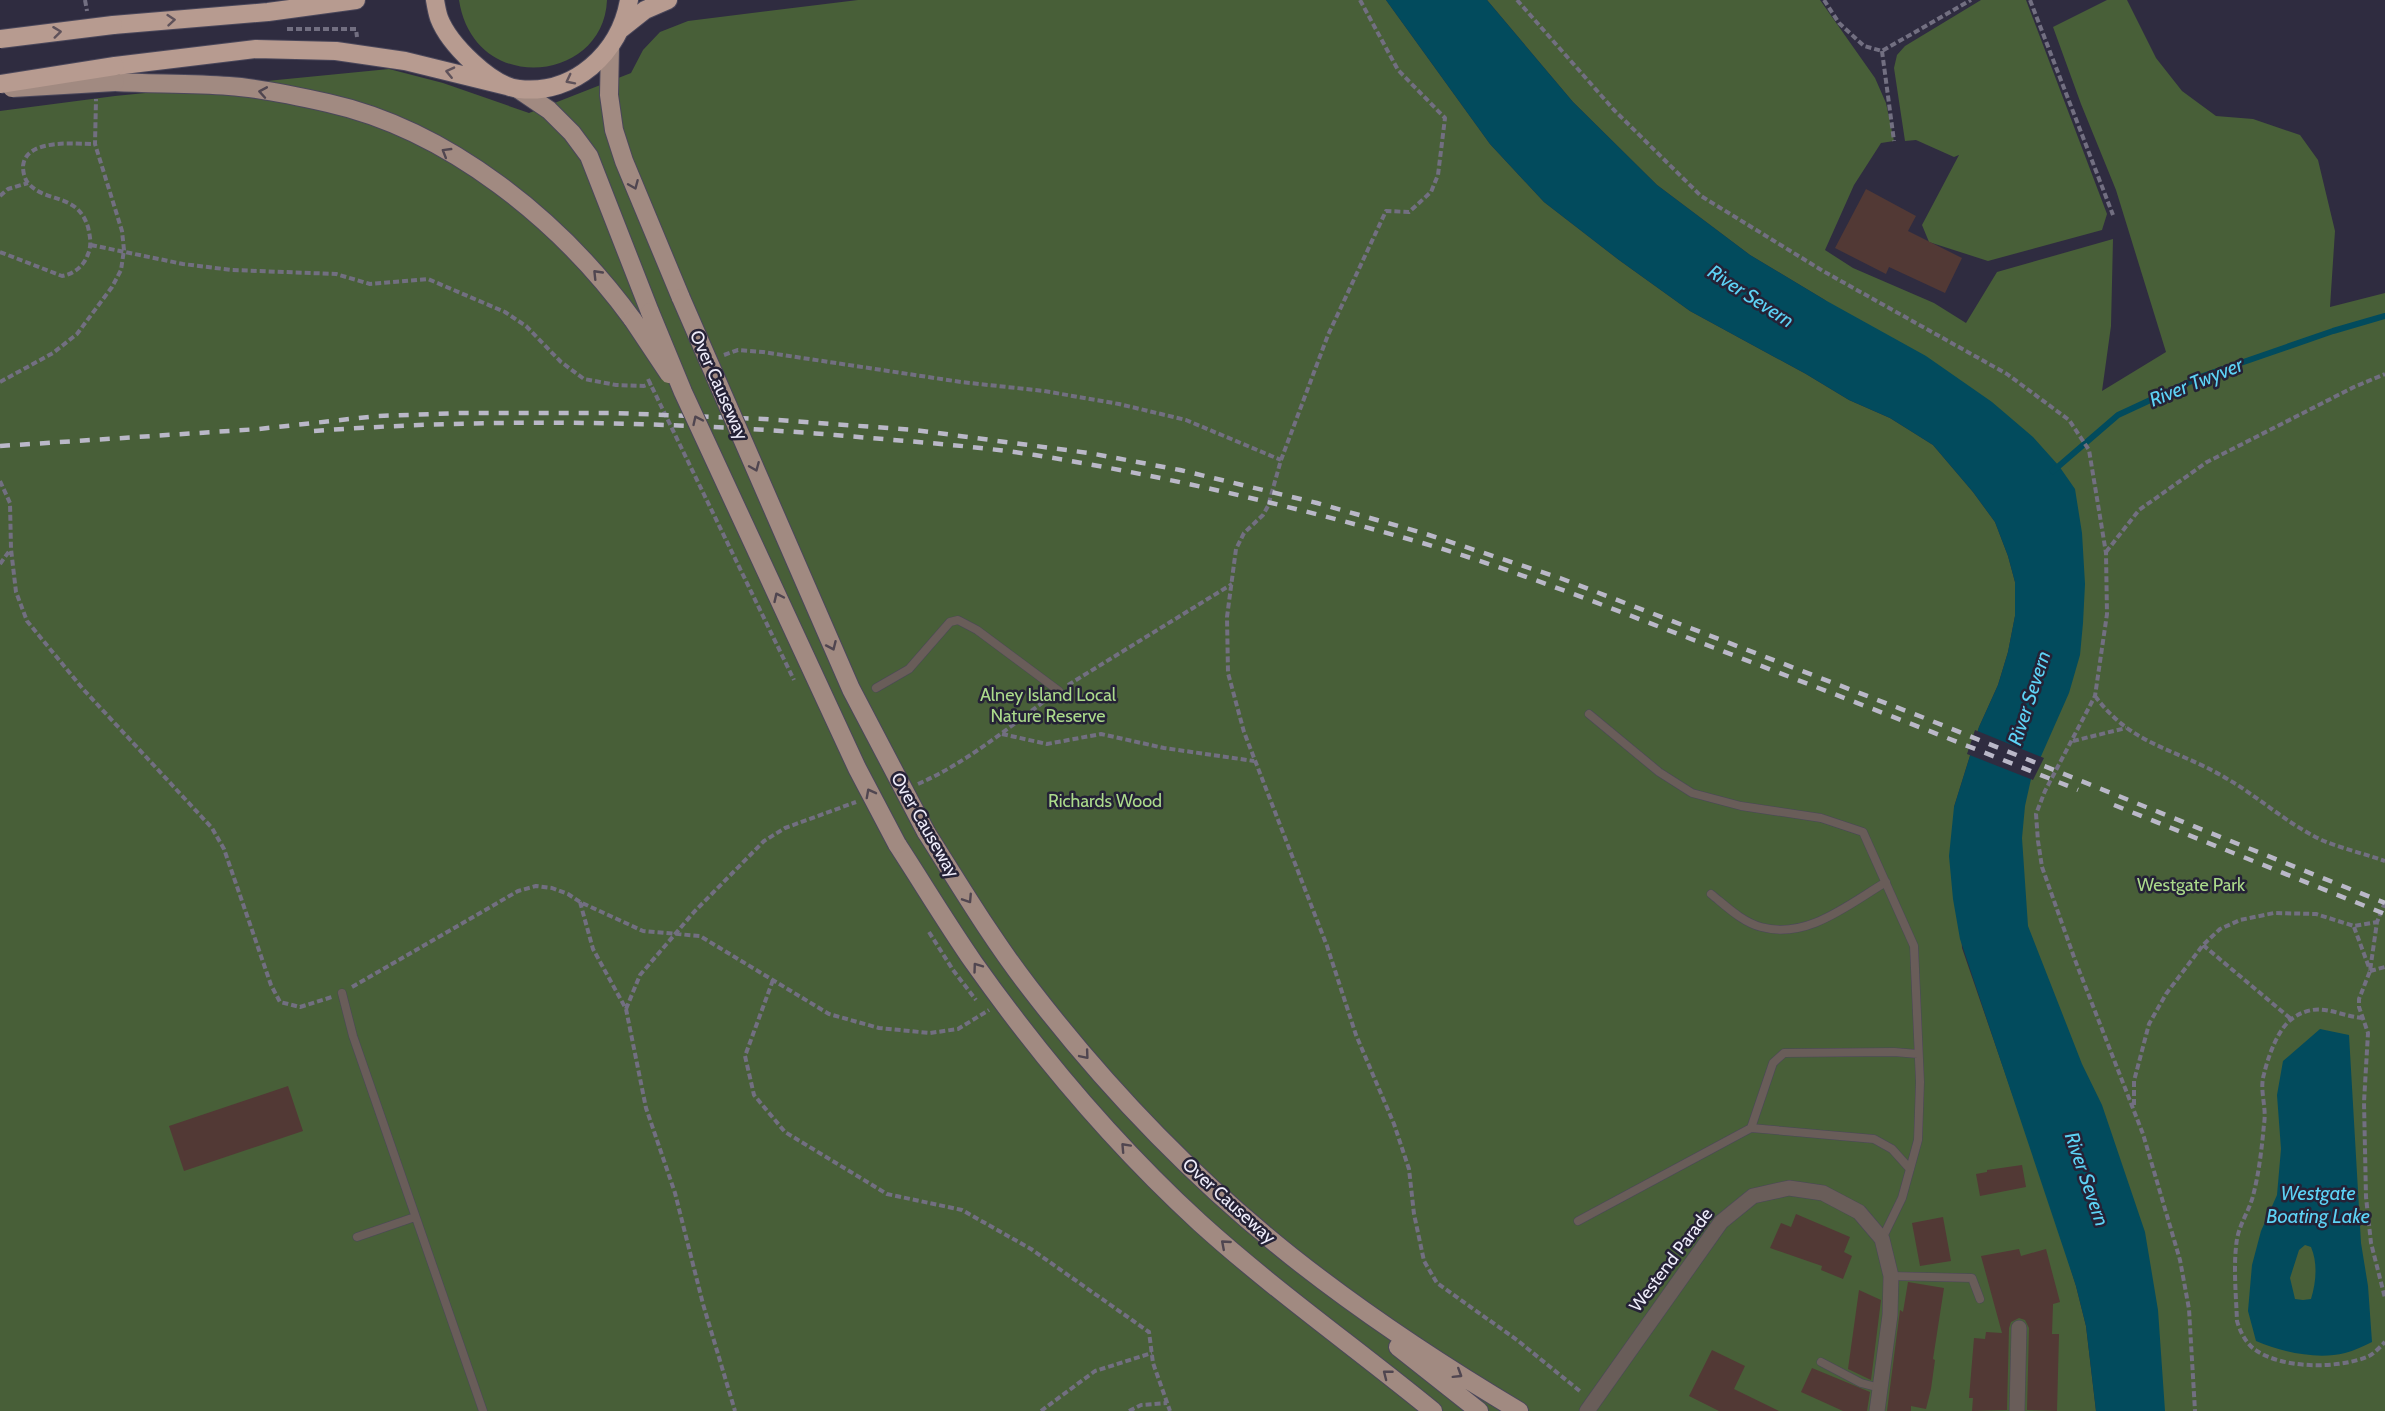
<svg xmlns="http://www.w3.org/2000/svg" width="2385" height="1411" viewBox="0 0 2385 1411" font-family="Cabin,sans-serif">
  <rect width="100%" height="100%" fill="#2f2c40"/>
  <path fill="#485f38" d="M459,0H607C604,83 474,97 459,0Z
    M858,0H1386L1490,144L1544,202L1619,260L1690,311L1806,374L1849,400L1890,418L1933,445L1973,492L1995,522L2008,556L2015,582V616L2008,652L1998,685L1979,727L1954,807L1962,948L2056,1221L2076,1286L2086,1326L2096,1411H0V111L115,96L389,69L443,83L529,113L631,73L643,50L660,32L688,21Z
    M1487,0H1820L1875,78L1886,103L1894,141L1881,143L1854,185L1825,250L1853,268L1934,303L1966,323L1997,272L2113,239L2111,326L2102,391L2166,352L2116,190L2081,104L2053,27L2107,0H2127L2156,58L2182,91L2216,116L2253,119L2300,135L2318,160L2335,231L2330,307L2385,293V1411H2130L1992,906L2055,591L1825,300L1750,255L1657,185L1573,102Z
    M1981,0H2026L2107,214L2102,230L1988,261L1929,242L1922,225L1959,155L1954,157L1916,140L1905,141L1894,68L1897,55L1905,46Z"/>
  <path fill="#024b5d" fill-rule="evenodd" d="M1386,0H1487L1573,102L1657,185L1750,255L1825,300L1926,356L1992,402L2033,437L2059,466L2075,489L2082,533L2085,584L2083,623L2080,655L2069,693L2031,779L2025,806L2022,838L2028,926L2082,1064L2102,1105L2145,1232L2158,1310L2165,1411H2096L2086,1326L2076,1286L1960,939L1953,899L1949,856L1954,807L1979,727L1998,685L2008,652L2015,616V582L2008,556L1995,522L1973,492L1933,445L1890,418L1849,400L1806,374L1690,311L1619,260L1544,202L1490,144Z
    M2320,1029L2349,1035L2361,1243L2368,1286L2372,1342C2363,1346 2354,1351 2345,1353C2317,1360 2281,1352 2256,1341L2248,1311L2252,1265L2261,1231L2277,1195L2281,1149L2277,1095L2283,1061ZM2305,1245L2311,1247C2318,1263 2316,1283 2311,1299L2303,1300L2295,1299L2290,1278L2299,1250Z"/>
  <path fill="#2f2c40" d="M1975,730L2044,758L2033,780L1967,754Z"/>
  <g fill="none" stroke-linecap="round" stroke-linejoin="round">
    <path stroke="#024b5d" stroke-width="6" d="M2053,471L2118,415L2200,377L2333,331L2385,316"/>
  </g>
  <path fill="#523935" d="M1866,189L1916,216L1908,231L1962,258L1945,293L1889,267L1886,274L1835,248Z
    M288,1086L303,1131L184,1171L169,1126Z
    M2022,1165L2026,1187L1980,1196L1976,1174L1987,1172V1170Z
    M1796,1214L1850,1237L1844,1252L1852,1256L1843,1279L1821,1270L1822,1266L1770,1248L1781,1223L1791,1227Z
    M1943,1217L1951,1261L1920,1266L1912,1223Z
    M2019,1249L2021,1256L2046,1249L2060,1302L2053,1304L2052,1334H2059L2057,1411L2027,1410L2029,1328L2025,1320L2019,1318L2011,1322L2009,1328L2007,1410L1972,1411L1973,1398H1969L1974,1338L1985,1339L1986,1332L2002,1333L1981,1256Z
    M1908,1282L1944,1288L1933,1359L1935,1360L1931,1389L1926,1409L1911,1406V1411H1887L1900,1310L1903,1312Z
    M1859,1290L1881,1300L1871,1380L1848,1369Z
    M1712,1350L1745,1366L1734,1389L1779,1411H1719L1689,1396Z
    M1812,1368L1870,1392L1867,1411H1843L1801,1392Z"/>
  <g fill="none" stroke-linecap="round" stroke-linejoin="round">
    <g stroke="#4a475a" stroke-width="9">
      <path id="lane" d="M876,688L909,669L950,622L958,620L977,630L1059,691
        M1589,714L1659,772L1692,793L1741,806L1821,818L1863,832L1914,946L1920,1082L1918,1140L1902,1198L1882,1239
        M1711,894C1726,906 1742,922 1761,927C1807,940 1849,904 1886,882
        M342,993L353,1036L483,1411
        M1751,1128L1773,1063L1784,1053L1894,1052L1918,1054
        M1578,1221L1751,1128L1874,1139L1892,1149L1910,1169
        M357,1237L415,1217
        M1891,1276L1972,1278L1980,1299
        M1821,1362L1861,1383L1880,1388"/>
    </g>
    <g stroke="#4a475a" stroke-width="16">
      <path id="street" d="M1587,1411L1721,1222L1753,1196L1789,1188L1823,1193L1859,1212L1882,1239L1891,1276L1890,1315L1877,1411
        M2017,1411L2019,1328"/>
    </g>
    <g stroke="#4a475a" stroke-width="20">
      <path id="primary" d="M610,47L609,95L614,130L624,161L681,298
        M115,82C153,84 191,83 229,86C260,88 297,96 328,103C449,130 561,221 633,320
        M518,89L549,110L572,133L589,156L650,312
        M926,832C959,884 991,938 1029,987C1105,1086 1193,1178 1291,1256C1363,1313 1440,1364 1519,1411
        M897,844C923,884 947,924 974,963C1040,1056 1115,1145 1200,1223C1274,1290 1356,1348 1433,1411
        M1398,1347L1479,1411"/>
    </g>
    <g stroke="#4a475a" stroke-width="20">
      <path id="highway" d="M435,0C436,6 437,12 439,18C449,44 491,86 519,89C574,95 620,53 629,0
        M113,25L268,12L356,0
        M621,29L645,10L668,0
        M115,66L256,49L336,51L405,61L507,86"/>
    </g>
    <path stroke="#726f81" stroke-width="4" stroke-dasharray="6 3" stroke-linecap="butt" d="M85,0L87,11
      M1360,0L1398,70L1445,118L1438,175L1431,192L1409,212L1386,211L1328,335L1281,460L1268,506L1263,515L1244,533L1236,549L1227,617L1228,673L1244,732L1327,946L1356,1035L1394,1124L1409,1169L1414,1214L1424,1261L1437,1283L1517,1340L1581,1392
      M1517,0L1614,110L1701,196L1823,271L2007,374L2069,420L2089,450L2106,553L2107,614L2095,696L2045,791L2036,814L2038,841L2042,867L2075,960L2143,1134L2180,1260L2189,1309L2195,1411
      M1824,0L1839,23L1864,46L1882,51L1971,0
      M2030,0L2113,215
      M287,29H356L357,37
      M1882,51L1894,141
      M0,196L8,189L28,183
      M91,245L183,264L232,270L336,274L370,284L428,279L505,312L526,326L561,362L584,379L616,385L644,386L652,383
      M0,252L62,276C74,274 84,266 88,254C92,245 90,236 88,227C77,192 46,204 28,183C24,178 23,171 23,166C26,138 75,144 95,144
      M724,355L738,350L763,352L961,382L1044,391L1119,404L1186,420L1281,460
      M648,379L794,680
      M0,382L53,353L77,334L112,287L121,270L124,250L122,231L95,144L96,99
      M0,481L10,503L11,549L16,592L27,621L83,689L212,828L224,849L271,985L280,1002L300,1007L332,997
      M2106,552L2139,510L2207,462L2354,387L2385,374
      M0,564L10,550
      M1068,685L1232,584
      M2095,696C2132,746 2175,748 2224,777C2258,796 2288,825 2324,841C2344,849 2365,854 2385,861
      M1002,734L1047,744L1101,734L1164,748L1254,761
      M2073,741L2126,728
      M918,784C966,763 1008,728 1050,697
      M580,902L593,949L626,1009L646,1108L675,1193L703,1304L735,1411
      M2385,902L2377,922L2370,971L2359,999V1007L2368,1033L2364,1102L2366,1197L2371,1243L2385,1298
      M2354,927L2370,970
      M929,932L953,970L976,1000
      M2203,945L2291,1019
      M2370,971L2385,967
      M773,980L745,1056L754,1095L785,1132L887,1194L962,1210L1031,1249L1149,1332L1153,1363L1170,1411
      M352,987L518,891L536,886L552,888L568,894L580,902L643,931L700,936L829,1014L879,1028L930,1033L958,1029L989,1010
      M626,1009L640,975L694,912L764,841L785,828L856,802
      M2363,1018C2337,1016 2319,1000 2293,1018C2278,1028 2268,1057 2264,1074C2259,1090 2267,1107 2264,1124C2262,1147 2259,1173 2253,1196C2249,1211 2240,1223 2237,1239C2233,1265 2236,1294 2237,1321C2240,1331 2245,1342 2254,1349C2281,1369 2336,1369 2367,1357C2374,1354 2380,1347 2385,1342
      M2134,1105V1081L2149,1024L2166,994L2203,945L2220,929L2240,920L2274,913L2316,914L2354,926L2377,922
      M1041,1411L1095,1371L1152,1353
      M1129,1411L1141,1405L1167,1403"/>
    <use href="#lane" stroke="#695d59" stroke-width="8"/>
    <use href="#street" stroke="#695d59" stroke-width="15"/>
    <use href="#primary" stroke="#a18a81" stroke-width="18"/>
    <use href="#highway" stroke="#b79b90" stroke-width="18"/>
    <path stroke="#bab8c8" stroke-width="4.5" stroke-dasharray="10 10" stroke-linecap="butt" d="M314,431C488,418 662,421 835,435C902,441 969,445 1035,455C1165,476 1293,506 1419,542C1519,571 1615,610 1712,647C1834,694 1957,741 2078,790
      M0,446L259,429L377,416L462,413H615L764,419L915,430L1089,453L1180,470L1317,503L1423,533L1560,578L1922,717L2385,903
      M2114,805L2385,914"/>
    <g stroke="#4a475a" stroke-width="20" stroke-linecap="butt">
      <path id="primary-bridge" d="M12,88L115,82
        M681,298L851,689L926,832
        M650,312L683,392L857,768L897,844
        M633,320L669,374"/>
    </g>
    <g stroke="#4a475a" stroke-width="20" stroke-linecap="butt">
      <path id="highway-bridge" d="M0,39L113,25
        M0,84L115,66"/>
    </g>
    <use href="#primary-bridge" stroke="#a18a81" stroke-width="18"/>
    <use href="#highway-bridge" stroke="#b79b90" stroke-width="18"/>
  </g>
  <defs><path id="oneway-chevron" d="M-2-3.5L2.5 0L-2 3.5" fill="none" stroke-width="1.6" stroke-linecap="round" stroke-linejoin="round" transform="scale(1.5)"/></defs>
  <g stroke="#5f525a">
    <use href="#oneway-chevron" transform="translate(171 20) rotate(-5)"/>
    <use href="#oneway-chevron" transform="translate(57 32) rotate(-7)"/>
    <use href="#oneway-chevron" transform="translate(450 72) rotate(-167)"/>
    <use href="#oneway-chevron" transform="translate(570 80) rotate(153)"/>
  </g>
  <g stroke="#504650">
    <use href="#oneway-chevron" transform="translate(263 92) rotate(-170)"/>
    <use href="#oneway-chevron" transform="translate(446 152) rotate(-149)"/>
    <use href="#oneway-chevron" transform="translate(634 185) rotate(67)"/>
    <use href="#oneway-chevron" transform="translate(597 274) rotate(-134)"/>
    <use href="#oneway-chevron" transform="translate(697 420) rotate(-115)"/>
    <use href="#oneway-chevron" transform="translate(755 467) rotate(67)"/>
    <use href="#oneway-chevron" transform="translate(778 597) rotate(-115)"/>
    <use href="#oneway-chevron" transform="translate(832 646) rotate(66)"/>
    <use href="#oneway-chevron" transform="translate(870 793) rotate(-118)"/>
    <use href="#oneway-chevron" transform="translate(968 899) rotate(57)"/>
    <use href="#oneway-chevron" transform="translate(977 967) rotate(-126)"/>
    <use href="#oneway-chevron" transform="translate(1085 1055) rotate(50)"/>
    <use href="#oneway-chevron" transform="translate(1125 1147) rotate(-133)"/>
    <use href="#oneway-chevron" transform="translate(1225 1244) rotate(-139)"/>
    <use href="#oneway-chevron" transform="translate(1387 1374) rotate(-142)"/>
    <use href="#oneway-chevron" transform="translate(1458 1374) rotate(32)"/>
  </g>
  <g text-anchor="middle" stroke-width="5" stroke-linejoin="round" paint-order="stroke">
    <g font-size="18" fill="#efedfb" stroke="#252236">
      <text transform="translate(719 385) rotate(66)" y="6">Over Causeway</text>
      <text transform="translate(925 825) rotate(60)" y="6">Over Causeway</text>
      <text transform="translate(1229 1201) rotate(42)" y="6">Over Causeway</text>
      <text transform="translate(1671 1260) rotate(-53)" y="6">Westend Parade</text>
    </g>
    <g font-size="18" fill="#abda8b" stroke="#252236">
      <text x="1048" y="701">Alney Island Local<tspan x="1048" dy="21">Nature Reserve</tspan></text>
      <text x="1105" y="807">Richards Wood</text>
      <text x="2191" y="891">Westgate Park</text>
    </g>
    <g font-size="20" font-style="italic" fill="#5dd3f6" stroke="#252236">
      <text transform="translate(1751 296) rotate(33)" y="7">River Severn</text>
      <text transform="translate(2196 382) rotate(-22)" y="7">River Twyver</text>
      <text transform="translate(2029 698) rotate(-72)" y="7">River Severn</text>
      <text transform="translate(2087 1179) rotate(71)" y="7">River Severn</text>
      <text x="2318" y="1200">Westgate<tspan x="2318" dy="23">Boating Lake</tspan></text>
    </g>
  </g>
</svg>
